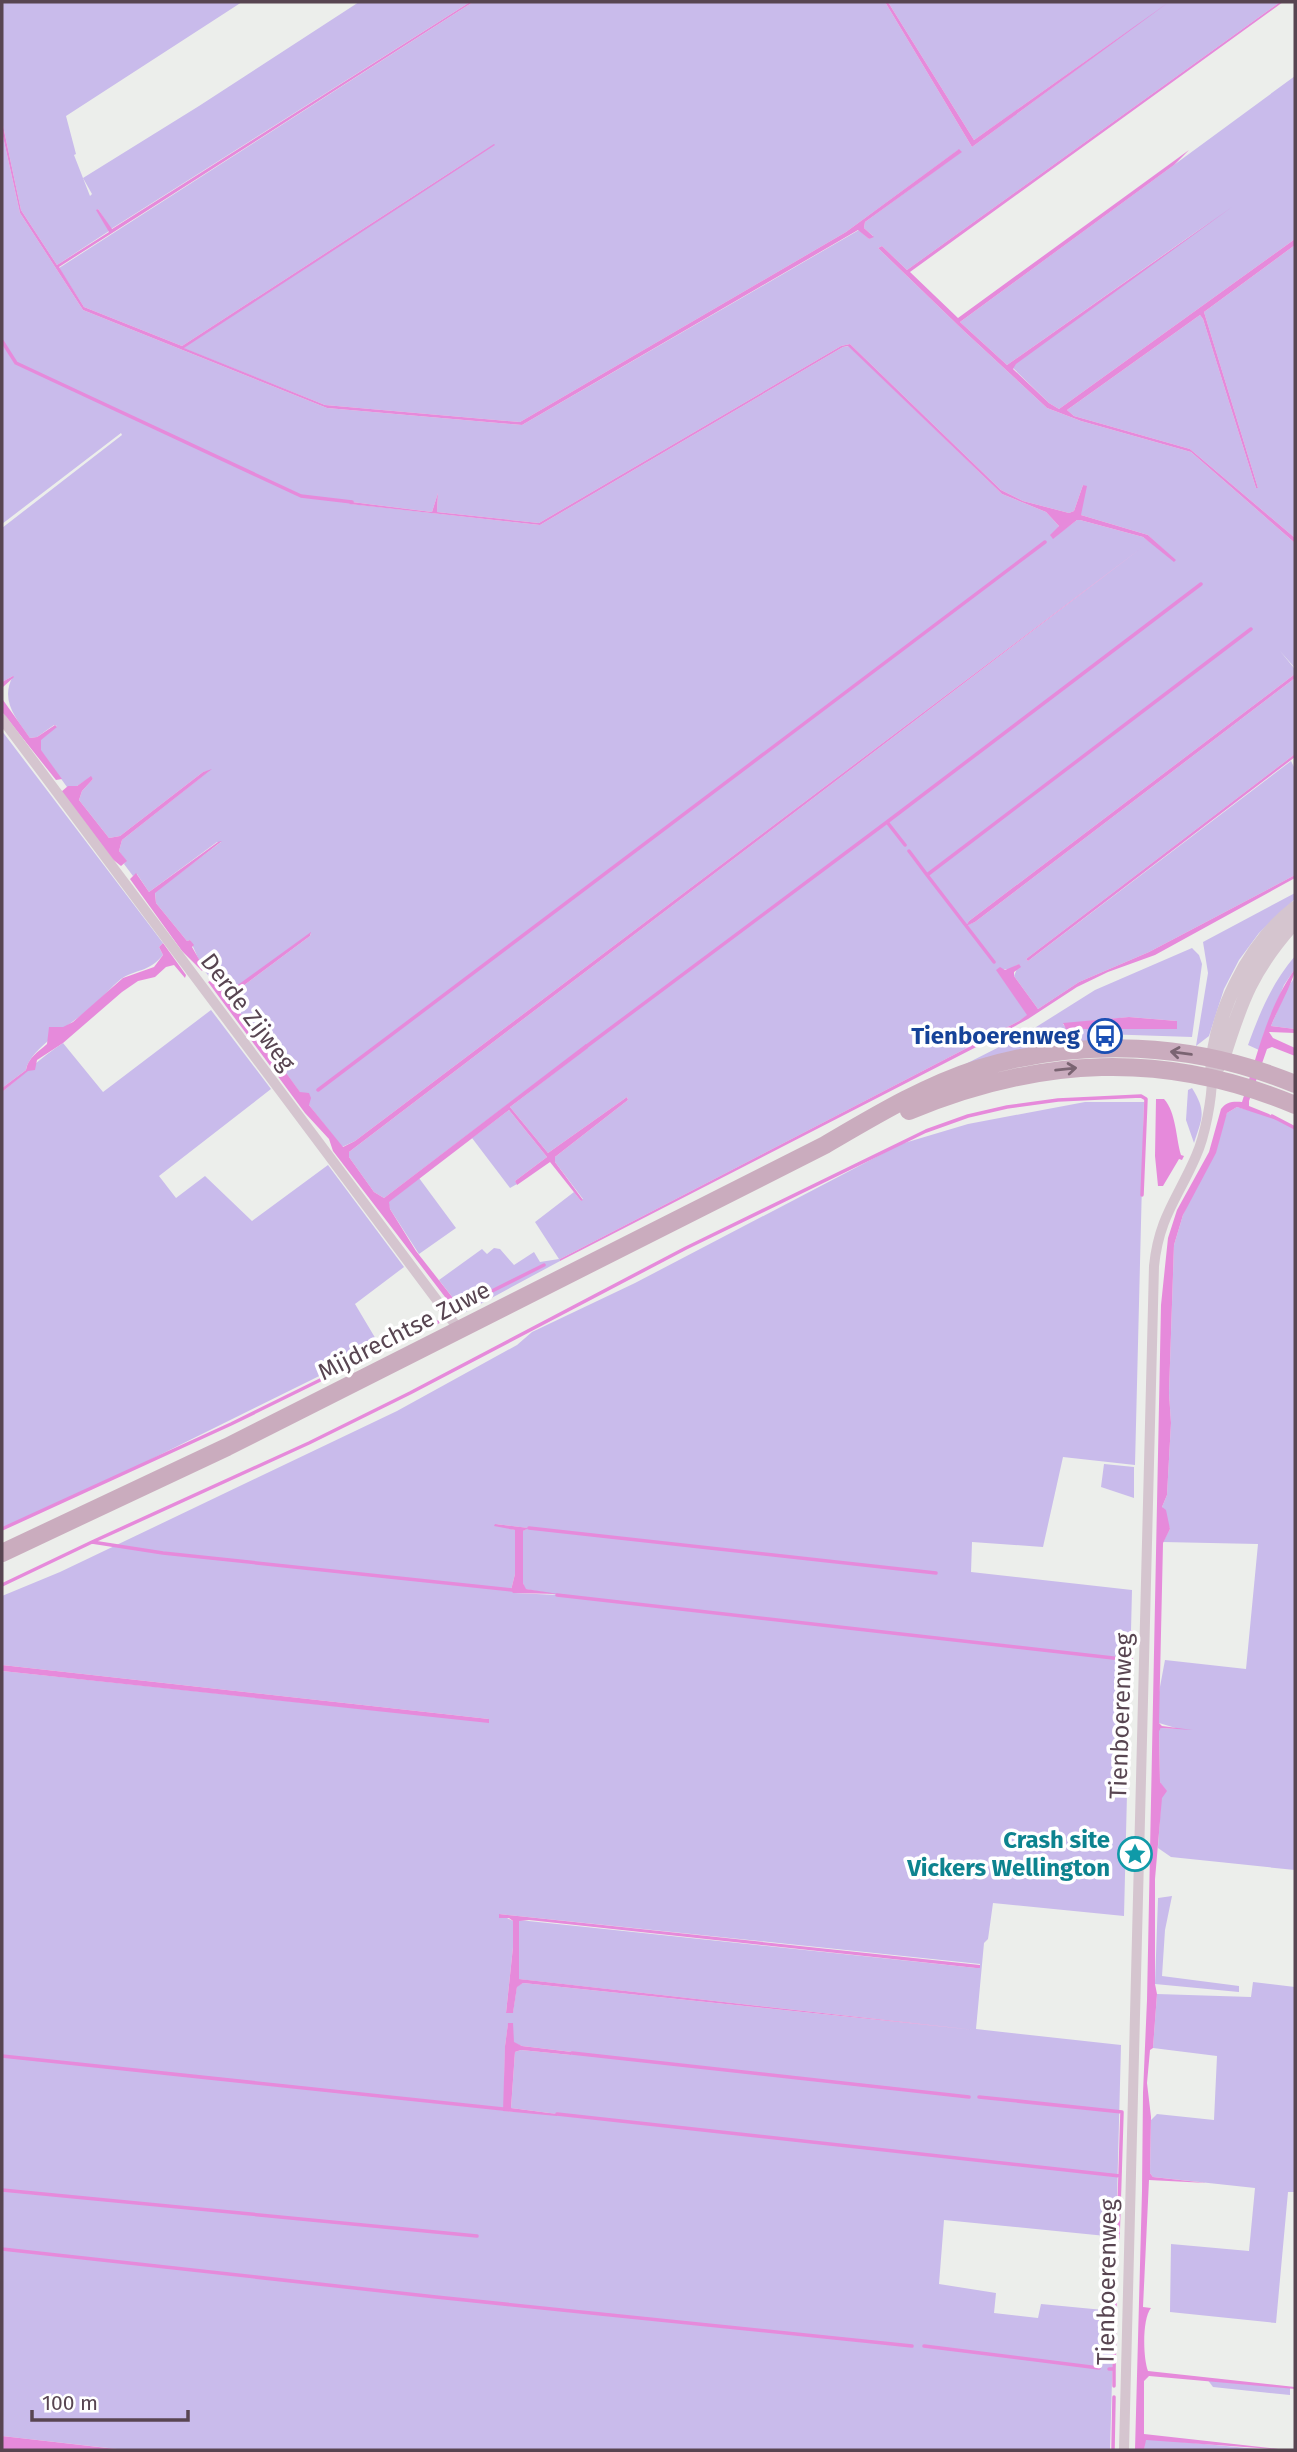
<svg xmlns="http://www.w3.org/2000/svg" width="1297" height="2452" viewBox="0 0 1297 2452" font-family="'Fira Sans',sans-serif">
  <rect width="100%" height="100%" fill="#eceeeb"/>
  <path fill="#c9bbeb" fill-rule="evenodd" d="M2,2H242L66,116L76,154L74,155L90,196L92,194L83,178L199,106L359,2H470L111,229L98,209L97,210L109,231L57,265L21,210L2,121Z
    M473,2H885L972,147L1134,27L974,140L888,2H1280L907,270L882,246L878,248L965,332L1047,408L1081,421L1191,452L1295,543V668L1280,651L1294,668L1295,674L969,921L967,925L975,922L1295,678V754L1026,959L1028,961L1291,761L1295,769V875L1149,952L1079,982L1038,1009L1014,976L1019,964L1010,969L997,970L1028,1015L1019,1021L560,1259V1261L460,1315L455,1310L460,1307L439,1280L482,1249L487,1254L494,1248L500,1249L514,1265L534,1252L540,1262L559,1259L535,1222L574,1192L581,1201L583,1199L555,1162V1157L628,1100L627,1097L548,1153L510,1107L587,1048L586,1045L384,1198L374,1192L349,1157V1152L1144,546L355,1141L342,1147L309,1105L271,1052L274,1044H264L233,1004L231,995L310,936L311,933L235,988L224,989L215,979L212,980L203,969L190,940L187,941L156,903L155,892L221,842H217L149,892L137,874L133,876L124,864L126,861L119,851L122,840L209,771L203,772L120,836L109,838L79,800L82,791L93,779L91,777L77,786L67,787L41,751L40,740L57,726L54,725L37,737L30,738C15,717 0,700 13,676L2,682V528L122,435L121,433L2,524V132L20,213L83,310L327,408L522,425L859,230L869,239L873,236L864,228L865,222L961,152L958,150L846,232L520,422L325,405L183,348L494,144L182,346L84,307L59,268ZM850,344L1001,490L1023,501L1069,513L1074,511L1083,485L1086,487L1079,513L1081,515L1148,535L1175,560L1143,537L1080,520H1077L1053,538L1059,526L1046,512L1002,494L849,346L843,347L540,525L351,504L352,502L432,512L438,493L437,512L539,523L841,346Z
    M1295,76V239L1059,409L1049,403L1013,368L1016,363L1213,220L1007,365L960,322Z
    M1295,245V538L1190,449L1074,416L1067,410L1200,315L1203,319L1256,488H1258L1204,312Z
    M2,731L163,943L159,947L163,955C148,973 138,968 121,979C111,987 103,997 93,1006C77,1020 29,1049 26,1070L2,1088Z
    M1295,893V899L1259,933L1239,960L1224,989L1209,1036L1196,1046L1208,973L1203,942Z
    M1192,948L1199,955L1202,964L1192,1037L1102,1034L1101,1037L922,1086L1025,1034L1095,990ZM1129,1017L1177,1021L1176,1029H1067L1063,1024Z
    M1295,956V969L1284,985L1265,1031L1259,1050L1248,1045C1260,1012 1272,983 1295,956Z
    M1295,977V1029L1271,1026L1286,990Z
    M211,1010L271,1089L159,1176L176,1198L205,1176L252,1221L328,1165L404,1267L355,1304L380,1346L85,1492L2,1529V1092C23,1075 41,1057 63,1043L103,1092Z
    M1192,1088C1207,1112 1202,1118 1194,1143L1186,1120L1188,1090Z
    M1085,1102H1144L1135,1465L1063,1457L1043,1547L972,1542L971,1572L1132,1590L1124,1916L993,1903L988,1939L984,1943L976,2029L1121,2045L1116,2237L944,2220L939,2284L996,2293L994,2313L1038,2318L1041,2304L1114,2311L1110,2450H126L2,2436V1671L489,1722V1719L2,1665V1596L60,1572L397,1411L517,1345L532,1332L635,1283L901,1144L968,1124ZM495,1524L528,1528L523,1531V1583L525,1589L558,1595L514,1593L511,1590L515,1574V1530ZM499,1914L980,1964V1968H976L519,1920L518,1979L975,2030L523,1983L517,1986L513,2012L506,2013L513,1947V1921ZM508,2024L514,2043L522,2046L572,2052L571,2055L521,2050L515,2052L511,2108L557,2114L504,2111L505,2046Z
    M1237,1107L1270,1116L1295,1128V1870L1171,1857L1158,1848L1162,1786L1160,1782L1159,1730L1161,1728L1179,1729L1159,1723V1692L1165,1660L1246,1669L1258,1544L1163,1542L1170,1529L1162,1507L1167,1495L1171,1423L1169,1393L1174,1245L1183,1215L1227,1113Z
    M509,1110L547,1157L515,1181L517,1184L510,1188L472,1138Z
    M419,1178L456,1228L419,1254L390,1209L388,1202Z
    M1104,1464L1134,1467V1498L1101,1487Z
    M1172,1896L1165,1930L1162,1976L1239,1986V1992L1155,1984L1158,1898Z
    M1253,1982L1295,1987V2192H1288L1276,2323L1170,2312L1171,2244L1249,2251L1255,2188L1153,2177L1150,2173L1151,2120L1157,2114L1214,2120L1217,2056L1153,2048L1157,1994L1251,1997Z
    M1207,2379L1290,2388V2395L1213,2387Z
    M1150,2439L1269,2450H1144L1145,2440Z"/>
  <path fill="#e68adb" d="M470,2H473L59,267L84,307L182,346L494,144L495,145L184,348L325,405L520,422L846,232L959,149L962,152L865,222L864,228L874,237L869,239L858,230L522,425L327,408L83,310L20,213L2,132V121L21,210L57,265L109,232L96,210L98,209L112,229Z
    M885,2H888L974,140L1169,2L972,147Z
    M1280,2H1283L910,272L958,318L1189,150L1174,165L960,322L1007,365L1232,207L1016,364L1013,369L1049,403L1059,409L1295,239V245L1204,312L1258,488H1256L1203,319L1200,315L1067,410L1074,416L1190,449L1295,538V543L1191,452L1081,421L1047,408L965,332L878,248L882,246L907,270Z
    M850,344L1001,490L1023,501L1069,513L1074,511L1083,485L1087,486L1081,515L1148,535L1176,560L1174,562L1143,537L1080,520H1077L1053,539L1050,535L1059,526L1046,512L1002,494L848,346L843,347L540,525L349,504L352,502L432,512L438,493L437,512L539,523L841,346Z
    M1144,546L349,1152V1157L374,1192L384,1198L586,1044L588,1048L510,1107L548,1153L627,1097L628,1100L555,1157V1162L583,1200L581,1201L550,1162L517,1185L515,1181L547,1157L509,1110L389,1202L390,1209L416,1251L460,1307L455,1310L333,1151L329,1139L305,1113L208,982L215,978L224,989L235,987L311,932L310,936L231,995L233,1004L264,1044L272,1042L274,1044L271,1052L300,1092L309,1093L311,1098L309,1105L343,1147L355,1141Z
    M1295,674V678L975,922L966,926L969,921Z
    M13,676L14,677L3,687V700L30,738L37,737L55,725L57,727L41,740V750L62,779L56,780L2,712V682Z
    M1295,754V757L1028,961L1026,959Z
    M212,769L122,840L119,851L127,861L121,866L111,858L61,792L68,786H77L91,776L93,779L82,791L79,800L109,838L120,836L203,772Z
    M222,841L155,893L156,903L187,941L190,940L194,945L192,947L204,968L202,971L182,951L130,879L136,873L149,892L218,842Z
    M1295,875V878L1155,955L1108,972L1077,987L1028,1019L986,1042L560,1261V1259L1019,1021L1027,1015L996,970L1000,967L1005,970L1019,964L1021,967L1014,972V976L1038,1009L1079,982L1149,952Z
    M163,943L186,975L185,978L174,965L166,967L155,977L138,981L122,992L63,1043L37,1060L35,1070L28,1071L2,1092V1088L26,1070C28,1058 38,1052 47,1044L49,1027H63L73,1022L123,978L154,967L163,955L159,947Z
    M1295,969C1295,978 1276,1013 1271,1026L1295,1029V1033L1269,1032L1273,1038L1295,1048V1056L1272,1047L1267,1049L1249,1101V1106L1269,1114L1277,1120L1237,1107L1227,1113L1216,1153L1183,1215L1174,1245L1169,1393L1171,1423L1167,1495L1162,1507L1166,1510L1170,1529L1163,1543L1159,1723L1162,1726L1193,1730L1161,1728L1159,1731L1160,1782L1167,1791L1162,1798L1155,1879V1984L1157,1994L1153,2048L1150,2050L1147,2083L1151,2117L1150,2173L1153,2177L1207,2183L1149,2180L1143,2307L1151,2308C1142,2319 1143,2358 1148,2371L1295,2387V2389L1149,2376L1144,2381V2434L1287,2450L1146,2440L1144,2450H1135L1142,2191L1143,2093L1147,2000L1161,1305L1168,1238L1177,1210L1209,1152L1221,1109C1226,1102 1233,1101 1242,1102C1257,1057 1267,1008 1295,969Z
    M1129,1017L1177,1021V1029H1066L1063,1023Z
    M1156,1099H1164C1176,1112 1176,1138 1181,1155L1184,1156L1182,1160L1179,1159L1163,1186H1158L1155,1156Z
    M495,1524L529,1528L523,1531V1583L526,1589L559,1594L513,1593L511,1590L515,1574V1530L494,1526Z
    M2,1665L489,1719V1723L2,1671Z
    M499,1914L980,1965V1968H976L529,1920L519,1921V1979L975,2030L523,1983L517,1987L513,2013H506L513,1947V1921L509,1918H499Z
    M508,2023H513L514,2042L522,2046L572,2052L571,2055L521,2050L515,2052L511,2108L557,2114V2116L503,2111L505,2046Z
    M2,2436L116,2449L126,2450H2Z"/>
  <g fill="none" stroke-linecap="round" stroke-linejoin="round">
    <path stroke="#e68adb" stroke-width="3.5" d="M2,341L16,363L301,496L352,502
      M905,845L887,822L1201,584
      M909,851L927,875L1251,629
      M927,875L994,962
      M587,1046L887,822
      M318,1090L1045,542
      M1272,1116L1295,1128
      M460,1307L544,1265
      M529,1528L936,1573
      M2,1529L231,1424L438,1322
      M2,1585L92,1542
      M512,1590L163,1553L92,1542L309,1443L410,1393L686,1248L926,1131L968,1116L1007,1107L1058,1100L1141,1096L1146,1099L1142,1195
      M557,1595L1131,1660L1132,1632
      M572,2053L969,2097
      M2,2056L503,2109
      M979,2097L1122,2112L1120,2176
      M557,2114L1120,2176L1118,2238
      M2,2190L477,2236
      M2,2249L436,2297L912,2346
      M1115,2317V2296
      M924,2346L1099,2368
      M1109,2369H1114V2386
      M1114,2369L1115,2328
      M1113,2450L1114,2397"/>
    <path stroke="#d5c5cf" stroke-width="10" d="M2,719L460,1331
      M1124,2450L1154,1266C1159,1217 1178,1198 1196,1156C1205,1136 1212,1099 1212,1077"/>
    <path stroke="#d5c5cf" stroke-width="14" d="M1218,1067L1223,1059C1241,1001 1253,968 1295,922
      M1212,1077C1212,1017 1248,944 1295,908"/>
    <path stroke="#caacbe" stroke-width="18" d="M909,1111C1039,1057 1164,1050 1295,1105
      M2,1553L227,1447L825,1145C873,1117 924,1086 977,1069C1082,1037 1194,1042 1295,1084"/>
  </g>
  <defs><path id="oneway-shaft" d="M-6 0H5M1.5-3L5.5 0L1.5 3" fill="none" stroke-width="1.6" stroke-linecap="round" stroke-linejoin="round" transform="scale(1.75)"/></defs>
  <g stroke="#7a6472">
    <use href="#oneway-shaft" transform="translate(1181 1053) rotate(-172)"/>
    <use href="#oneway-shaft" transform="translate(1066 1069) rotate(-6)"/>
  </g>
  <defs>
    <g id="bus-ring" transform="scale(1.75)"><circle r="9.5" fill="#fff" stroke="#1a4fb4" stroke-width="1.5"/><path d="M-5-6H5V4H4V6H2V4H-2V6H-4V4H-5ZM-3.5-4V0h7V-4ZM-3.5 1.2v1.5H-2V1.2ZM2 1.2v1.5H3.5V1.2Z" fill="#1a4fb4"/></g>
    <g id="sight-ring" transform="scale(1.75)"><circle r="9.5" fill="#fff" stroke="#0f9aa8" stroke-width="1.5"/><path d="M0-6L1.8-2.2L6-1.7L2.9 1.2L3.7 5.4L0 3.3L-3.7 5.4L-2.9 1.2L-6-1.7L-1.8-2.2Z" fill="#0f9aa8"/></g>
  </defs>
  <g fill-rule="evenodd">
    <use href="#bus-ring" x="1105" y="1036"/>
    <use href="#sight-ring" x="1135" y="1854"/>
  </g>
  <g text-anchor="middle" stroke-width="7" stroke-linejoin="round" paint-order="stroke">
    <g font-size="24" fill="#584551" stroke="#fff">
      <text transform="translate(248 1012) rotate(53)" y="8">Derde Zijweg</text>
      <text transform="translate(404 1331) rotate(-27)" y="8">Mijdrechtse Zuwe</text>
      <text transform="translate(1121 1716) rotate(-88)" y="8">Tienboerenweg</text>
      <text transform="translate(1107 2282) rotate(-89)" y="8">Tienboerenweg</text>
    </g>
    <g font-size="24" font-weight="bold" fill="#164399" stroke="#fff" text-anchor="end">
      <text x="1080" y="1044">Tienboerenweg</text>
    </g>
    <g font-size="24" font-weight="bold" fill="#0d838f" stroke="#fff" text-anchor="end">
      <text x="1110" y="1848">Crash site<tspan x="1110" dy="28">Vickers Wellington</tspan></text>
    </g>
  </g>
  <rect width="1297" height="2452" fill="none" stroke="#584551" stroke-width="7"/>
  <path d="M32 2410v10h156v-10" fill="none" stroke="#584551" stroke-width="3.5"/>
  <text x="42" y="2410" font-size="21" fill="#584551" stroke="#ffffff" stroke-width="5" paint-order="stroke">100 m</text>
</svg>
